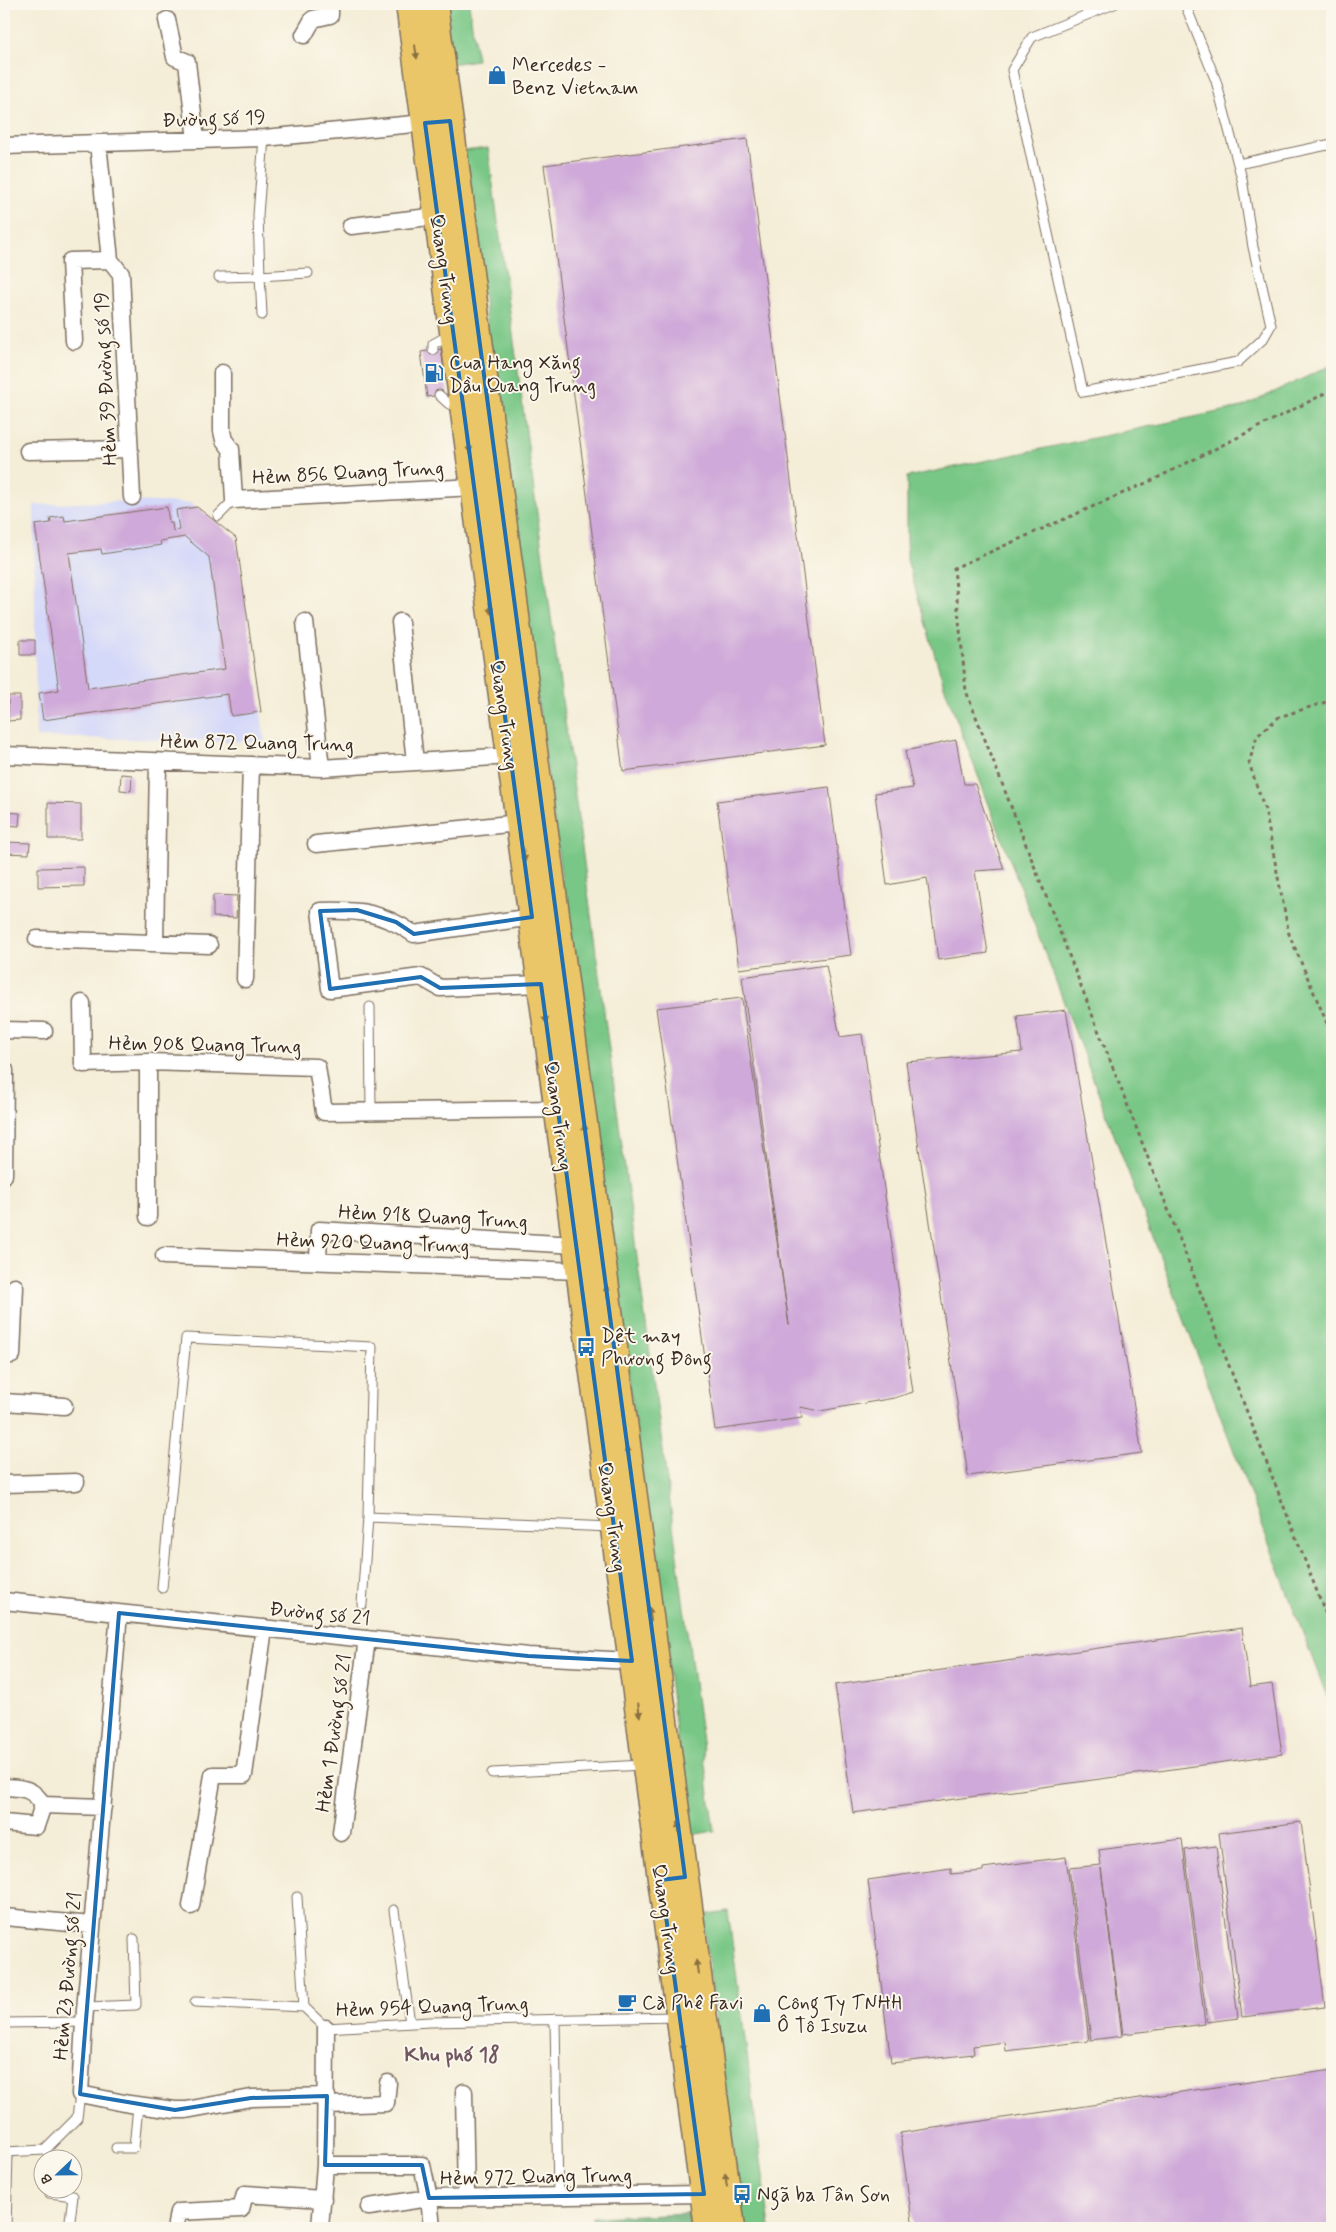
<svg xmlns="http://www.w3.org/2000/svg" width="1336" height="2232" viewBox="0 0 1336 2232" font-family="Mynerve,sans-serif">
  <rect width="100%" height="100%" fill="#fbf7ec"/>
  <filter id="ink" filterUnits="userSpaceOnUse"><feTurbulence type="fractalNoise" baseFrequency=".02" numOctaves="2"/><feDisplacementMap in="SourceGraphic" scale="10" xChannelSelector="R" yChannelSelector="G"/><feConvolveMatrix kernelMatrix="1 2 1 2 8 2 1 2 1" color-interpolation-filters="sRGB"/></filter>
  <filter id="wash" filterUnits="userSpaceOnUse"><feTurbulence type="fractalNoise" baseFrequency=".0096" numOctaves="4" result="noise"/><feDisplacementMap in="SourceGraphic" scale="20" xChannelSelector="R" yChannelSelector="G"/><feGaussianBlur stdDeviation="1.12" result="paint"/><feColorMatrix in="noise" values="0 0 0 0 0 0 0 0 0 0 0 0 0 0 0 0 0 1.4 0 .05"/><feComposite in="paint" operator="in"/></filter>
  <g filter="url(#wash)">
    <rect width="100%" height="100%" fill="#f4edd7"/>
    <path fill="#d4d8f9" d="M123,501L191,503L236,538L265,742L36,737L34,505Z"/>
    <path fill="#79c786" stroke="#5a7852" d="M442,4H469L477,60L450,64Z
      M488,148L714,1831L690,1835L464,151Z
      M1332,365V1710L944,686L907,560V477L1242,407Z
      M728,1911L770,2228H744L702,1915Z"/>
    <path fill="#62ac73" stroke="#4e6b48" d="M689,2213V2228H591L592,2217Z"/>
    <g id="blocks">
      <path fill="#cfa9d9" fill-rule="evenodd" d="M747,139L825,745L623,771L544,165Z
        M441,349L448,394L427,397L421,352Z
        M167,507L169,523H172L173,531L179,530L176,510L197,507L236,538L261,712L231,716L228,694L43,720L39,693L59,690L35,525L51,523L50,518L64,516L65,521ZM185,537L209,557L225,669L88,688L69,553L101,549L102,554L161,545L160,541Z
        M20,640H35V655H20Z
        M8,696H20V720L8,721Z
        M956,740L964,784H975L1004,869L975,871L988,953L938,960L927,878L887,885L875,793L913,788L905,751Z
        M121,774L132,775L131,791L120,790Z
        M829,787L851,955L739,969L717,801Z
        M48,803L81,804V839H48Z
        M4,812L20,813L19,826L4,825Z
        M4,842L30,843L29,854L4,853Z
        M84,867V886L38,887V868Z
        M213,895L237,896L236,918L213,917Z
        M826,965L840,1037L862,1034L913,1392L894,1398L820,1411L800,1407L802,1418L715,1430L656,1008L742,998L789,1325L742,977Z
        M1066,1010L1142,1453L968,1476L906,1062L1022,1052L1017,1016Z
        M1242,1628L1250,1687L1272,1684L1282,1754L853,1813L835,1685Z
        M1301,1822L1325,2007L1242,2017L1219,1833Z
        M1182,1839L1205,2024L1123,2034L1101,1868L1122,2036L1091,2040L1069,1868L1101,1865L1099,1850Z
        M1216,1846L1238,2018L1207,2022L1185,1850Z
        M1066,1857L1089,2041L1006,2051L1005,2042L973,2046L974,2054L891,2063L868,1880L951,1868V1874L983,1871V1868Z
        M1332,2070V2228H913L900,2133Z"/>
    </g>
  </g>
  <g filter="url(#ink)">
    <use href="#blocks" fill-opacity="0" stroke="#7c6e5f" stroke-width="1"/>
    <g fill="none" stroke-linecap="round" stroke-linejoin="round">
      <g stroke="#7c6e5f" stroke-width="11">
        <path id="service" d="M1114,4L1032,37L1012,70L1083,392L1238,362L1263,339L1271,325L1253,247L1242,179L1216,81L1185,4
          M264,138L258,215L260,276L308,273
          M1238,164L1332,144
          M219,277L260,276L262,315
          M433,350V344L451,334
          M439,395L449,404L460,406
          M218,516L234,500
          M370,1007L371,1111
          M368,1517L611,1527
          M162,1588L186,1338L372,1347L368,1517L362,1604
          M492,1773L643,1765
          M297,1897L304,2007
          M394,1910L410,2023
          M195,2002L304,2007L326,2028L430,2022L677,2017
          M85,2007L136,2005L134,1939
          M555,2019L558,2197
          M4,2023L84,2022
          M116,2148H134L138,2106
          M4,2152L45,2150L77,2118L80,2094
          M50,2190V2193L73,2196L69,2228
          M6,2228L8,2152"/>
      </g>
      <g stroke="#7c6e5f" stroke-width="19">
        <path id="minor" d="M167,20L175,57L187,62L196,140
          M304,35L313,19L330,15V4
          M98,143L110,260L121,274L132,497
          M4,146L264,138L425,123
          M351,226L438,216
          M74,341L70,261L110,260
          M222,373V431L224,440L231,449L234,500L474,487
          M28,451L129,449
          M305,622L321,768
          M400,622L415,762
          M4,755L321,768L510,756
          M316,844L519,823
          M532,917L414,934C380,911 359,910 320,911L330,989L421,977L440,988L541,984
          M37,939L209,945
          M155,943L158,762
          M245,979L251,765
          M82,1003L83,1064L148,1062L317,1067L324,1112L558,1109
          M4,1030L44,1031
          M4,1175L5,1070
          M148,1217V1062
          M164,1256L580,1271
          M318,1261L319,1230L576,1245
          M4,1355H12L15,1287
          M4,1402L64,1406
          M4,1484L76,1482
          M4,1601L528,1656L632,1661
          M119,1613L84,2022L80,2094L129,2104L175,2110H186L251,2098L327,2096
          M4,1787C23,1788 33,1788 43,1805L103,1807
          M4,1823L36,1826L43,1805
          M341,1833L367,1639
          M191,1906L213,1775H244L264,1628
          M4,1917L92,1925
          M464,2092L466,2198
          M327,2105L386,2103L388,2083
          M325,2165H422L429,2198L432,2228
          M369,2207L429,2198L704,2194
          M176,2224L178,2212L241,2209L245,2194L323,2199
          M320,2228L325,2165L326,2028"/>
      </g>
      <g stroke="#7c6e5f" stroke-width="29">
        <path id="primary" d="M409,4L708,2228
          M434,4L732,2228"/>
      </g>
      <path stroke="#7c6e5f" stroke-width="3" stroke-dasharray="4 4" stroke-linecap="butt" d="M1332,390L1155,479L954,568L966,691L1332,1630
        M1332,697L1326,702L1279,717L1257,736L1249,763L1265,810L1289,934L1332,1035"/>
      <use href="#service" stroke="#fff" stroke-width="9"/>
      <use href="#minor" stroke="#fff" stroke-width="16"/>
      <use href="#primary" stroke="#ebc669" stroke-width="26"/>
    </g>
    <defs><path id="oneway-solid" d="M-6-.8H1V-3.2L6.5 0L1 3.2V.8H-6Z" transform="scale(1.25)"/></defs>
    <g fill="#8a7040">
      <use href="#oneway-solid" transform="translate(416 52) rotate(82)"/>
      <use href="#oneway-solid" transform="translate(469 446) rotate(82)"/>
      <use href="#oneway-solid" transform="translate(490 607) rotate(82)"/>
      <use href="#oneway-solid" transform="translate(524 855) rotate(83)"/>
      <use href="#oneway-solid" transform="translate(545 1016) rotate(82)"/>
      <use href="#oneway-solid" transform="translate(585 1131) rotate(-98)"/>
      <use href="#oneway-solid" transform="translate(607 1292) rotate(-98)"/>
      <use href="#oneway-solid" transform="translate(628 1453) rotate(-98)"/>
      <use href="#oneway-solid" transform="translate(650 1614) rotate(-98)"/>
      <use href="#oneway-solid" transform="translate(639 1710) rotate(83)"/>
      <use href="#oneway-solid" transform="translate(679 1829) rotate(-98)"/>
      <use href="#oneway-solid" transform="translate(697 1967) rotate(-98)"/>
      <use href="#oneway-solid" transform="translate(683 2044) rotate(82)"/>
      <use href="#oneway-solid" transform="translate(726 2180) rotate(-98)"/>
    </g>
  </g>
  <path fill="none" stroke="#1f6fb2" stroke-width="4" stroke-linejoin="round" d="M450,121L685,1877L661,1880L704,2194L429,2198L422,2165H325L327,2096L251,2098L175,2110L80,2094L119,1613L528,1656L632,1661L541,984L440,988L421,977L330,989L320,911L357,910L396,922L414,934L532,917L425,123Z"/>
  <defs>
    <g id="shop-bare" transform="scale(1.5)"><path d="M-5-2.5h2.3a2.7 3.5 0 0 1 5.4 0H5L5.5 6h-11ZM-1.5-2.5h3a1.5 2.3 0 0 0-3 0Z" fill="#1f6fb2" stroke="#fbf7ec" stroke-width="2.5" paint-order="stroke"/></g>
    <g id="fuel-bare" transform="scale(1.5)"><path d="M-5.5-6h7V0h2V4h1.3V-2.5L3-4.5l.8-.8L6-3V5H2.5V1h-1V6h-7ZM-4.2-4.7v3.2H.2V-4.7Z" fill="#1f6fb2" stroke="#fbf7ec" stroke-width="2.5" paint-order="stroke"/></g>
    <g id="bus-bare" transform="scale(1.5)"><path d="M-5-6H5V4H4V6H2V4H-2V6H-4V4H-5ZM-3.5-4V0h7V-4ZM-3.5 1.2v1.5H-2V1.2ZM2 1.2v1.5H3.5V1.2Z" fill="#1f6fb2" stroke="#fbf7ec" stroke-width="2.5" paint-order="stroke"/></g>
    <g id="cafe-bare" transform="scale(1.5)"><path d="M-5.5-4.5H6V0H3Q3 3.5 0 3.5H-2.5Q-5.5 3.5-5.5 0ZM3-3.2v2h1.7v-2ZM-6 4.5H4V6H-6Z" fill="#1f6fb2" stroke="#fbf7ec" stroke-width="2.5" paint-order="stroke"/></g>
  </defs>
  <g fill-rule="evenodd">
    <use href="#shop-bare" x="497" y="75"/>
    <use href="#fuel-bare" x="434" y="373"/>
    <use href="#bus-bare" x="586" y="1347"/>
    <use href="#cafe-bare" x="627" y="2002"/>
    <use href="#shop-bare" x="762" y="2013"/>
    <use href="#bus-bare" x="742" y="2194"/>
  </g>
  <g text-anchor="middle" stroke-width="4" stroke-linejoin="round" paint-order="stroke">
    <g font-size="20" fill="#3b2a1e" stroke="#fbf7ec" text-anchor="start">
      <text x="512" y="71">Mercedes -<tspan x="512" dy="23">Benz Vietnam</tspan></text>
      <text x="449" y="369">Cua Hang Xăng<tspan x="449" dy="23">Dầu Quang Trung</tspan></text>
      <text x="601" y="1342">Dệt may<tspan x="601" dy="23">Phương Đông</tspan></text>
      <text x="642" y="2009">Cà Phê Favi</text>
      <text x="777" y="2009">Công Ty TNHH<tspan x="777" dy="23">Ô Tô Isuzu</tspan></text>
      <text x="757" y="2201">Ngã ba Tân Sơn</text>
    </g>
    <g font-size="20" fill="#3b2a1e" stroke="#fbf7ec">
      <text transform="translate(214 118) rotate(-2)" y="7">Đường số 19</text>
      <text transform="translate(445 269) rotate(82)" y="7">Quang Trung</text>
      <text transform="translate(105 379) rotate(-93)" y="7">Hẻm 39 Đường số 19</text>
      <text transform="translate(348 472) rotate(-3)" y="7">Hẻm 856 Quang Trung</text>
      <text transform="translate(505 715) rotate(82)" y="7">Quang Trung</text>
      <text transform="translate(257 742) rotate(1)" y="7">Hẻm 872 Quang Trung</text>
      <text transform="translate(205 1044) rotate(1)" y="7">Hẻm 908 Quang Trung</text>
      <text transform="translate(559 1116) rotate(82)" y="7">Quang Trung</text>
      <text transform="translate(433 1216) rotate(3)" y="7">Hẻm 918 Quang Trung</text>
      <text transform="translate(373 1242) rotate(2)" y="7">Hẻm 920 Quang Trung</text>
      <text transform="translate(613 1517) rotate(82)" y="7">Quang Trung</text>
      <text transform="translate(320 1613) rotate(6)" y="7">Đường số 21</text>
      <text transform="translate(333 1733) rotate(-82)" y="7">Hẻm 1 Đường số 21</text>
      <text transform="translate(667 1919) rotate(82)" y="7">Quang Trung</text>
      <text transform="translate(67 1976) rotate(-85)" y="7">Hẻm 23 Đường số 21</text>
      <text transform="translate(432 2006) rotate(-2)" y="7">Hẻm 954 Quang Trung</text>
      <text transform="translate(536 2176) rotate(-1)" y="7">Hẻm 972 Quang Trung</text>
    </g>
    <g font-size="21" font-weight="bold" fill="#6f565f" stroke="#fbf7ec">
      <text x="452" y="2061">Khu phố 18</text>
    </g>
  </g>
  <rect width="1336" height="2232" fill="none" stroke="#fbf7ec" stroke-width="20"/>
  <g transform="translate(58 2174) rotate(248)"><circle r="24" fill="#fbf7ec" stroke="#aea59a"/>
  <path d="M0-4L9 19L0 12L-9 19Z" fill="#1f6fb2"/>
  <text y="-8" font-size="14" font-weight="bold" text-anchor="middle" fill="#3b2a1e">B</text>
  </g>
</svg>
